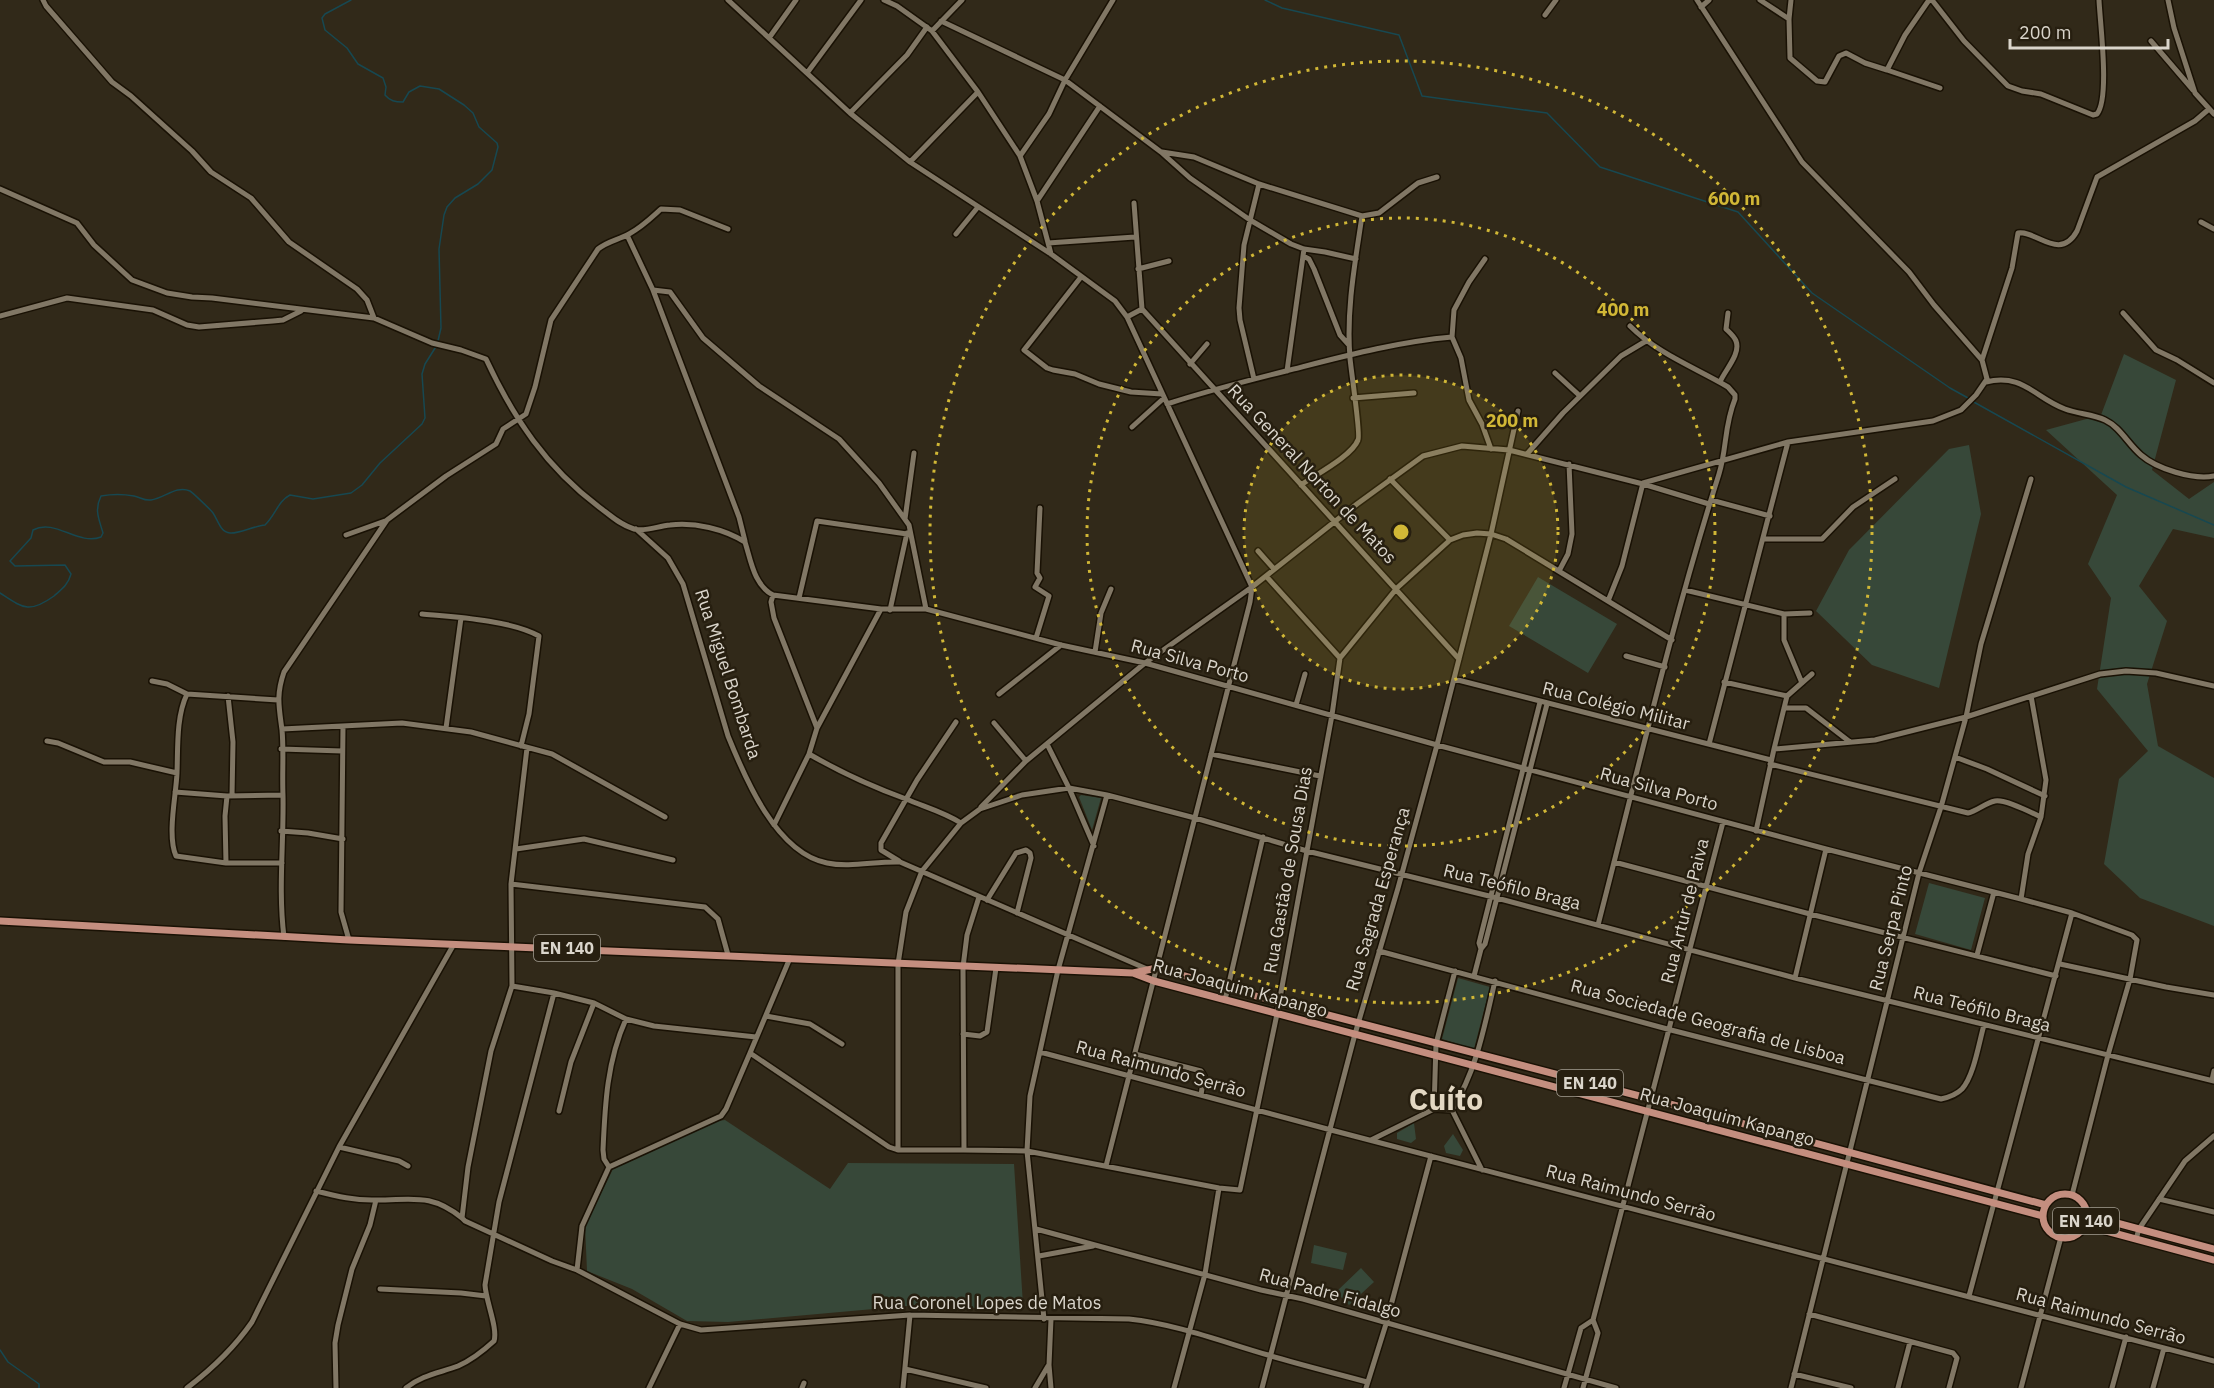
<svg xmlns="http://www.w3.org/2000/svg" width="2214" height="1388" viewBox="0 0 2214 1388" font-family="'IBM Plex Sans',sans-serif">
  <rect width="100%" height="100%" fill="#312919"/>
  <path fill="#374839" d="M2124,354L2176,380L2152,470L2189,499L2214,482V538L2173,529L2139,586L2167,621L2147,684L2158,746L2214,778V926L2140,898L2104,864L2119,779L2148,751L2097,689L2111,598L2088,564L2117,495L2046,430L2101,415Z
    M1969,445L1981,514L1939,688L1872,665L1816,611L1849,550L1949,449Z
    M1538,577L1617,624L1588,673L1509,626Z
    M1081,795L1101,798L1092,830L1079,797Z
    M1929,883L1985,898L1971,950L1915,934Z
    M1458,978L1490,987L1474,1049L1442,1039Z
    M725,1120L830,1189L848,1163L1014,1164L1023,1305L974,1308L963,1301L728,1322L687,1321L632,1289L587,1271L585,1226L613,1169L717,1121Z
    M1414,1123L1416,1139L1411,1143L1397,1139V1133Z
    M1453,1134L1463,1150L1460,1156L1446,1153L1444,1146Z
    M1314,1245L1347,1253L1343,1270L1311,1263Z
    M1361,1268L1374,1282L1349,1305L1336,1292Z"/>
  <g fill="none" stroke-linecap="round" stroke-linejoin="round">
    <path stroke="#174851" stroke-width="1.5" d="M1265,0L1282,8L1399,35L1422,96L1547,113L1600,167L1738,212L1812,293L1950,388L1968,398
      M1972,401L2126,487L2214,525
      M0,593C23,608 29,614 54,596C62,589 68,585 71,574L65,565L15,566L10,561L31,538L33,530C55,518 78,546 101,537L103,533C99,519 94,510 101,496C112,494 123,494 134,496C140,497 144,501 151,500C165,498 176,485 190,491C192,492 212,511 213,513C218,520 220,532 230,533C238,534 254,526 265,525C275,516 278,501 290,495L313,499L351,493L362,485L380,463L422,424L425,418L422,374L425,364L437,345L441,328L439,249L444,215L447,207L455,198L478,184L492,170L498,147L497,143L479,127L473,113L464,105L439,89L420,86L409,92L403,102C395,102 390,101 385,95L386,87L383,78L358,64L347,48L325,30L322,18L325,14L351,0
      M0,1350L8,1362L39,1384V1388"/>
    <g stroke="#191104" stroke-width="8">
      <path id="minor" d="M43,0L46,6L112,82L131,96L192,151L211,172L251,198L289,242L357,289L367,300L374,318
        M728,0L850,113L910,162L1051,254L1115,301L1127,317L1252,587L1250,602L1106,1166
        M884,0L897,6L932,31L978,92L1020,156L1037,201L1051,254
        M1760,0L1789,19
        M1791,0L1789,19L1790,58L1817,81L1825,82L1839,56L1846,53L1865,63L1887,70
        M1929,0L1905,35L1887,70L1940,88
        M1932,0L1964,41L2008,86L2022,91L2041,94L2093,115L2097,114C2110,98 2100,23 2099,0
        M2168,0L2174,28L2195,93L2214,114
        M1701,7L1709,0
        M1545,15L1556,0
        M941,21L1065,80L1161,152L1190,178L1250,220L1291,244L1304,249L1325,252L1356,259
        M932,31L962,0
        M769,38L796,0
        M2151,41L2193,90
        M807,73L861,0
        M850,113L907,55L927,27
        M1162,152L1194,157L1259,184L1362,216L1379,213L1418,183L1437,177
        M1020,156L1049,114L1065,80L1113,0
        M910,162L978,92
        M0,189L77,223L94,245L132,280L167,293L192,297L212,298L374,318L432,343L461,350L486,359C514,419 546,467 599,507C610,515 620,525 634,529C645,532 658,526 670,525C695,522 724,529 745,542C751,561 754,585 773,595L881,609H926L1061,645L1145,663L1437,745L1826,849L2021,899L2072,913L2132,935L2137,940L2130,979L2108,1055L2072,1195
        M1037,201L1100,106
        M1134,203L1142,309
        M2201,222L2214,229
        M956,234L978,207
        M627,235L653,290L739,517L745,541
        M1048,243L1135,237
        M1303,256L1309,259L1314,269L1340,335L1349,345
        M1485,259L1469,282L1454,310L1452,337L1461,358L1469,400L1482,424L1491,449
        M1138,269L1169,261
        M1081,277L1024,350L1047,368L1053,370L1075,374L1099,384L1131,392L1162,394
        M653,290L670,292L703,338L759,386L839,439L879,483L909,525L926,609
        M1142,309L1459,659
        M2123,313L2156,350L2177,360L2214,383
        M0,316L67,298L153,310L187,325L199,327L273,321L283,320L301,311
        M1127,317L1142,309
        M1982,360L2012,268L2018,233C2036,230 2060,262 2077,231L2097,177L2195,121L2209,109
        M1190,364L1207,344
        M1287,371L1304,249
        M1555,373L1580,396
        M1254,379L1240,320L1239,308L1244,245L1259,184
        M1720,382C1725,370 1741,354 1736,341C1734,336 1729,332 1726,329L1728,313
        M1986,382C2023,373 2035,398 2065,409C2078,414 2093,414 2105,420C2120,427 2128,444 2141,455C2157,469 2193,480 2214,476
        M1353,398L1414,393
        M1167,404C1207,391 1246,381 1286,371C1341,357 1395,342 1452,337
        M1132,427L1164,398
        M1527,454L1563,413L1621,356L1646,341
        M1390,479L1450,540
        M1301,485C1315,475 1352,456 1358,440C1361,435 1351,371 1350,358C1346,311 1355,263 1362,216
        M1711,500L1770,516
        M905,519L914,453
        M636,529L668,558L683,584L728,736C745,778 776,853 827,863C850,868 876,861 900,862L1147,969
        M346,535L385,521
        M1764,539H1822L1853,507L1895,479
        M1258,551L1274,569
        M1559,571L1568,554L1572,534L1569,464
        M1266,576L1340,658
        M1685,590L1784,614L1810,613
        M773,595L771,602L774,618L817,728L881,609
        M799,598L817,521L907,534
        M1608,601L1622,566L1643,483L1788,442L1933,421L1961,410L1976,395L1987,379L1982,360L1934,305L1909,272L1802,162L1697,0
        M890,610L907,533
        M422,614C455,617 510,620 539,636L529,714L521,746
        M1784,614V640L1802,683
        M1036,638L1049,596L1035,587L1040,578L1037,573L1040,508
        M1095,652L1101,613L1111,589
        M1626,656L1665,667
        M1454,679L1771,760
        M152,681L167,684L187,694
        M1724,682L1787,696
        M999,694L1061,645
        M228,696L233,742L232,796
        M278,700L187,694C176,717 178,748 177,773C176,796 167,835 176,856L226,863H282
        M1296,705L1305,674
        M1784,708H1806L1850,742
        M994,723L1026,761
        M343,727L341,912L349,940
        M446,728L461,618
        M282,729L402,723L471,732L552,754L665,817
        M47,741L58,743L104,762H130L177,773
        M1047,744L1069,788L1094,846
        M1709,744L1788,442
        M527,748L511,884L512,986L491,1051L468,1167L462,1218L465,1221L552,1261L577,1270L680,1324L701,1330L910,1315L1129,1319C1176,1324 1223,1342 1268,1355C1301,1365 1334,1373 1367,1382
        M281,749L342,751
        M1774,749L1787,696L1812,674
        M809,754C840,772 873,787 906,799C925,807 944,812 961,823
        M1211,754L1320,776
        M1955,757L1987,769L2045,796
        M1770,764L1968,813C1977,811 1985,803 1995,801C2005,799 2030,812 2041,817
        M175,792L227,796L283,795
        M981,807L1026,761L1145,663L1252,587L1357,504L1423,456L1462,446L1509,450L1643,484L1709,504
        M774,825L809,754L817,728
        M281,831L308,833L343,839
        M1756,831L1774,749L1875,740L1966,717L2100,674L2126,671L2156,673L2214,686
        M516,849L584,839L673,860
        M899,861L881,850V843L917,780L956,722
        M1614,862L1810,914L2056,976
        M226,863L225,816L227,796
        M511,884L705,907L718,919L728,955
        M979,897L967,935L963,967L964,1150H898V964L906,912L922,871L961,823L980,809L1022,795L1069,788L1107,795L1195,818L1307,851L1493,897L1795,978L2214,1081
        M2021,899L2028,854L2041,817L2046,780L2031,696
        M987,900L1016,853L1026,850L1030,853L1031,858L1017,913
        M1598,925C1637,774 1672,622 1719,474C1727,448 1724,426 1735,399V395L1728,387C1694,367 1658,354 1630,326
        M284,937C278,889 284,842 283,795C282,774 284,751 282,730C279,707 276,695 284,672L387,520L446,476L496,444L503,429L526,414L535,387L551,320L598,249C608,241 618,240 629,234C642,227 651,218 661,209L680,210L728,229
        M1481,949L1479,943L1540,702
        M1379,951L1671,1030L1941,1099C1950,1097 1956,1095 1962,1089C1974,1076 1979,1042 1984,1025
        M1977,955L1994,892
        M790,958L750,1053L889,1147L898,1150
        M2060,964L2166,987L2214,995
        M1474,976L1481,949L1485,944L1547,704
        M1795,978L1826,849
        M512,986L554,993L594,1003L626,1019L654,1026L756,1037
        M1225,1000L1263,837
        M766,1016L810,1024L842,1044
        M963,1034L980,1036L987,1032L996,968
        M1040,1052L1331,1130L2214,1361
        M1135,1054L1201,1071L1204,1076L1201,1095
        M2212,1080L2214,1071
        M1434,1109L1452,1110
        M559,1111L571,1062L594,1003
        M1371,1140L1434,1109L1436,1044L1455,971
        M339,1147L399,1161L408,1166
        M964,1150L1027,1151L1219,1188L1240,1190L1277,1014L1332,715L1340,658L1397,588L1450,540L1463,535L1477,533L1491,534L1506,539L1672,640
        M609,1167L604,1159L603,1150C605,1104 607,1061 626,1019
        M1482,1170L1452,1110C1477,1069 1484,1028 1495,981
        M316,1191C336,1196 356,1201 377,1200C413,1200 431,1193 462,1218
        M2159,1199L2214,1212
        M1036,1229L1261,1290L1303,1299L1616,1388
        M2136,1239L2139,1229L2185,1161L2214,1136
        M1039,1256L1093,1246
        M577,1270L582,1226L609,1167L721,1116L726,1109L750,1053
        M380,1289L461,1293L486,1296
        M1969,1296L2072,913
        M1809,1314L1953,1353L1957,1358L1949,1388
        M1044,1319L1027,1151L1030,1096L1058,970L1107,795
        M1593,1320L1723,822
        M905,1369L986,1388
        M1794,1374L1851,1388
        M187,1388C212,1369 234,1348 252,1322L339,1147L454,944
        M336,1388L335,1343L338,1325L352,1269L370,1225L376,1200
        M406,1388C422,1375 439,1373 458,1366C472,1360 483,1351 494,1341C498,1328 486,1302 485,1285L499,1202L554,993
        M649,1388L680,1324
        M802,1388L804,1383
        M903,1388L910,1315
        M1035,1388L1048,1366
        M1051,1388L1049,1365L1051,1319
        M1174,1388L1205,1274L1219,1188
        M1262,1388L1355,1034L1398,888L1437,745L1491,534L1518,411
        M1366,1388L1386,1324L1431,1156
        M1564,1388L1581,1328L1593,1320
        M1583,1388L1598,1333L1593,1320
        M1791,1388L1919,873L1941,807L1966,717L1981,644L2031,479
        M1898,1388L1910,1342
        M2021,1388L2061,1237
        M2112,1388L2126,1337
        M2153,1388L2164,1348"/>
    </g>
    <g stroke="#191104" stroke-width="10">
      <path id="major" d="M0,921L349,940L1133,973L1157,968L1263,998L1651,1099L2046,1205
        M1133,973L1154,981L2043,1216
        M2043 1216a22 22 0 1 1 44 0a22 22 0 1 1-44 0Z
        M2087,1215L2214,1249
        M2084,1225L2214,1260"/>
    </g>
    <use href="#minor" stroke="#817765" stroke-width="5"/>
    <use href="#major" stroke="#c48e7f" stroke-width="7"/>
  </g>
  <circle cx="1401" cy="532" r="157" fill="#d1b736" fill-opacity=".12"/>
  <g fill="none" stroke="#d1b736" stroke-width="3" stroke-dasharray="3 6">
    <circle cx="1401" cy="532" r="157"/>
    <circle cx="1401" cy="532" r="314"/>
    <circle cx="1401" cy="532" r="471"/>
  </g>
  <g text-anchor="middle" stroke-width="5" stroke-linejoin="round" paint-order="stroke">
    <g fill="#271f10" stroke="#a49e93" stroke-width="1.5">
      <rect x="534" y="935" width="66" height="26" rx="4.5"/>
      <rect x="1557" y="1070" width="66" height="26" rx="4.5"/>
      <rect x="2053" y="1208" width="66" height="26" rx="4.5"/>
    </g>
    <g font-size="16" font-weight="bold" fill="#dad5cb">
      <text x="567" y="954">EN 140</text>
      <text x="1590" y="1089">EN 140</text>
      <text x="2086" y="1227">EN 140</text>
    </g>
    <g font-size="18" fill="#dad5cb" stroke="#271f10">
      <text transform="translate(1312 474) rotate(47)" y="6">Rua General Norton de Matos</text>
      <text transform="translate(1190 661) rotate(15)" y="6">Rua Silva Porto</text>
      <text transform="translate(728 674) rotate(72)" y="6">Rua Miguel Bombarda</text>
      <text transform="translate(1616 706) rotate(14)" y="6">Rua Colégio Militar</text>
      <text transform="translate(1659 789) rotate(15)" y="6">Rua Silva Porto</text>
      <text transform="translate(1288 870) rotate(-80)" y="6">Rua Gastão de Sousa Dias</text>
      <text transform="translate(1512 887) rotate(14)" y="6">Rua Teófilo Braga</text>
      <text transform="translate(1378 899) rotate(-74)" y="6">Rua Sagrada Esperança</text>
      <text transform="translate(1685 911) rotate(-76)" y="6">Rua Artur de Paiva</text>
      <text transform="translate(1891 928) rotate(-76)" y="6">Rua Serpa Pinto</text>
      <text transform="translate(1240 988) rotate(15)" y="6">Rua Joaquim Kapango</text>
      <text transform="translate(1982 1009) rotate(14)" y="6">Rua Teófilo Braga</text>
      <text transform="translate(1708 1022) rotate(15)" y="6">Rua Sociedade Geografia de Lisboa</text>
      <text transform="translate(1161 1069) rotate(15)" y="6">Rua Raimundo Serrão</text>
      <text transform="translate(1727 1117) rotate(15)" y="6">Rua Joaquim Kapango</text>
      <text transform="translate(1631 1193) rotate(15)" y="6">Rua Raimundo Serrão</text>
      <text transform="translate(1330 1293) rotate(15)" y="6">Rua Padre Fidalgo</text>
      <text x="987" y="1309">Rua Coronel Lopes de Matos</text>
      <text transform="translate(2101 1316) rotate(15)" y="6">Rua Raimundo Serrão</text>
    </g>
    <g font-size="30" font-weight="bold" fill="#e3d8c3" stroke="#271f10">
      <text x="1446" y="1110">Cuíto</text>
    </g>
  </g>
  <circle cx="1401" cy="532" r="9" fill="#d1b736" stroke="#271f10" stroke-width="3"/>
  <g font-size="18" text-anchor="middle" font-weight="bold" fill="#d1b736" stroke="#271f10" stroke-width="5" stroke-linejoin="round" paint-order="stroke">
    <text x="1734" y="205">600 m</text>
    <text x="1623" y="316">400 m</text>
    <text x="1512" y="427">200 m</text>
  </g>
  <path d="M2010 39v9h158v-9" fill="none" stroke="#dad5cb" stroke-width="3"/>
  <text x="2019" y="39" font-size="18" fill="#dad5cb" stroke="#271f10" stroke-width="4.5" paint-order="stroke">200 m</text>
</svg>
